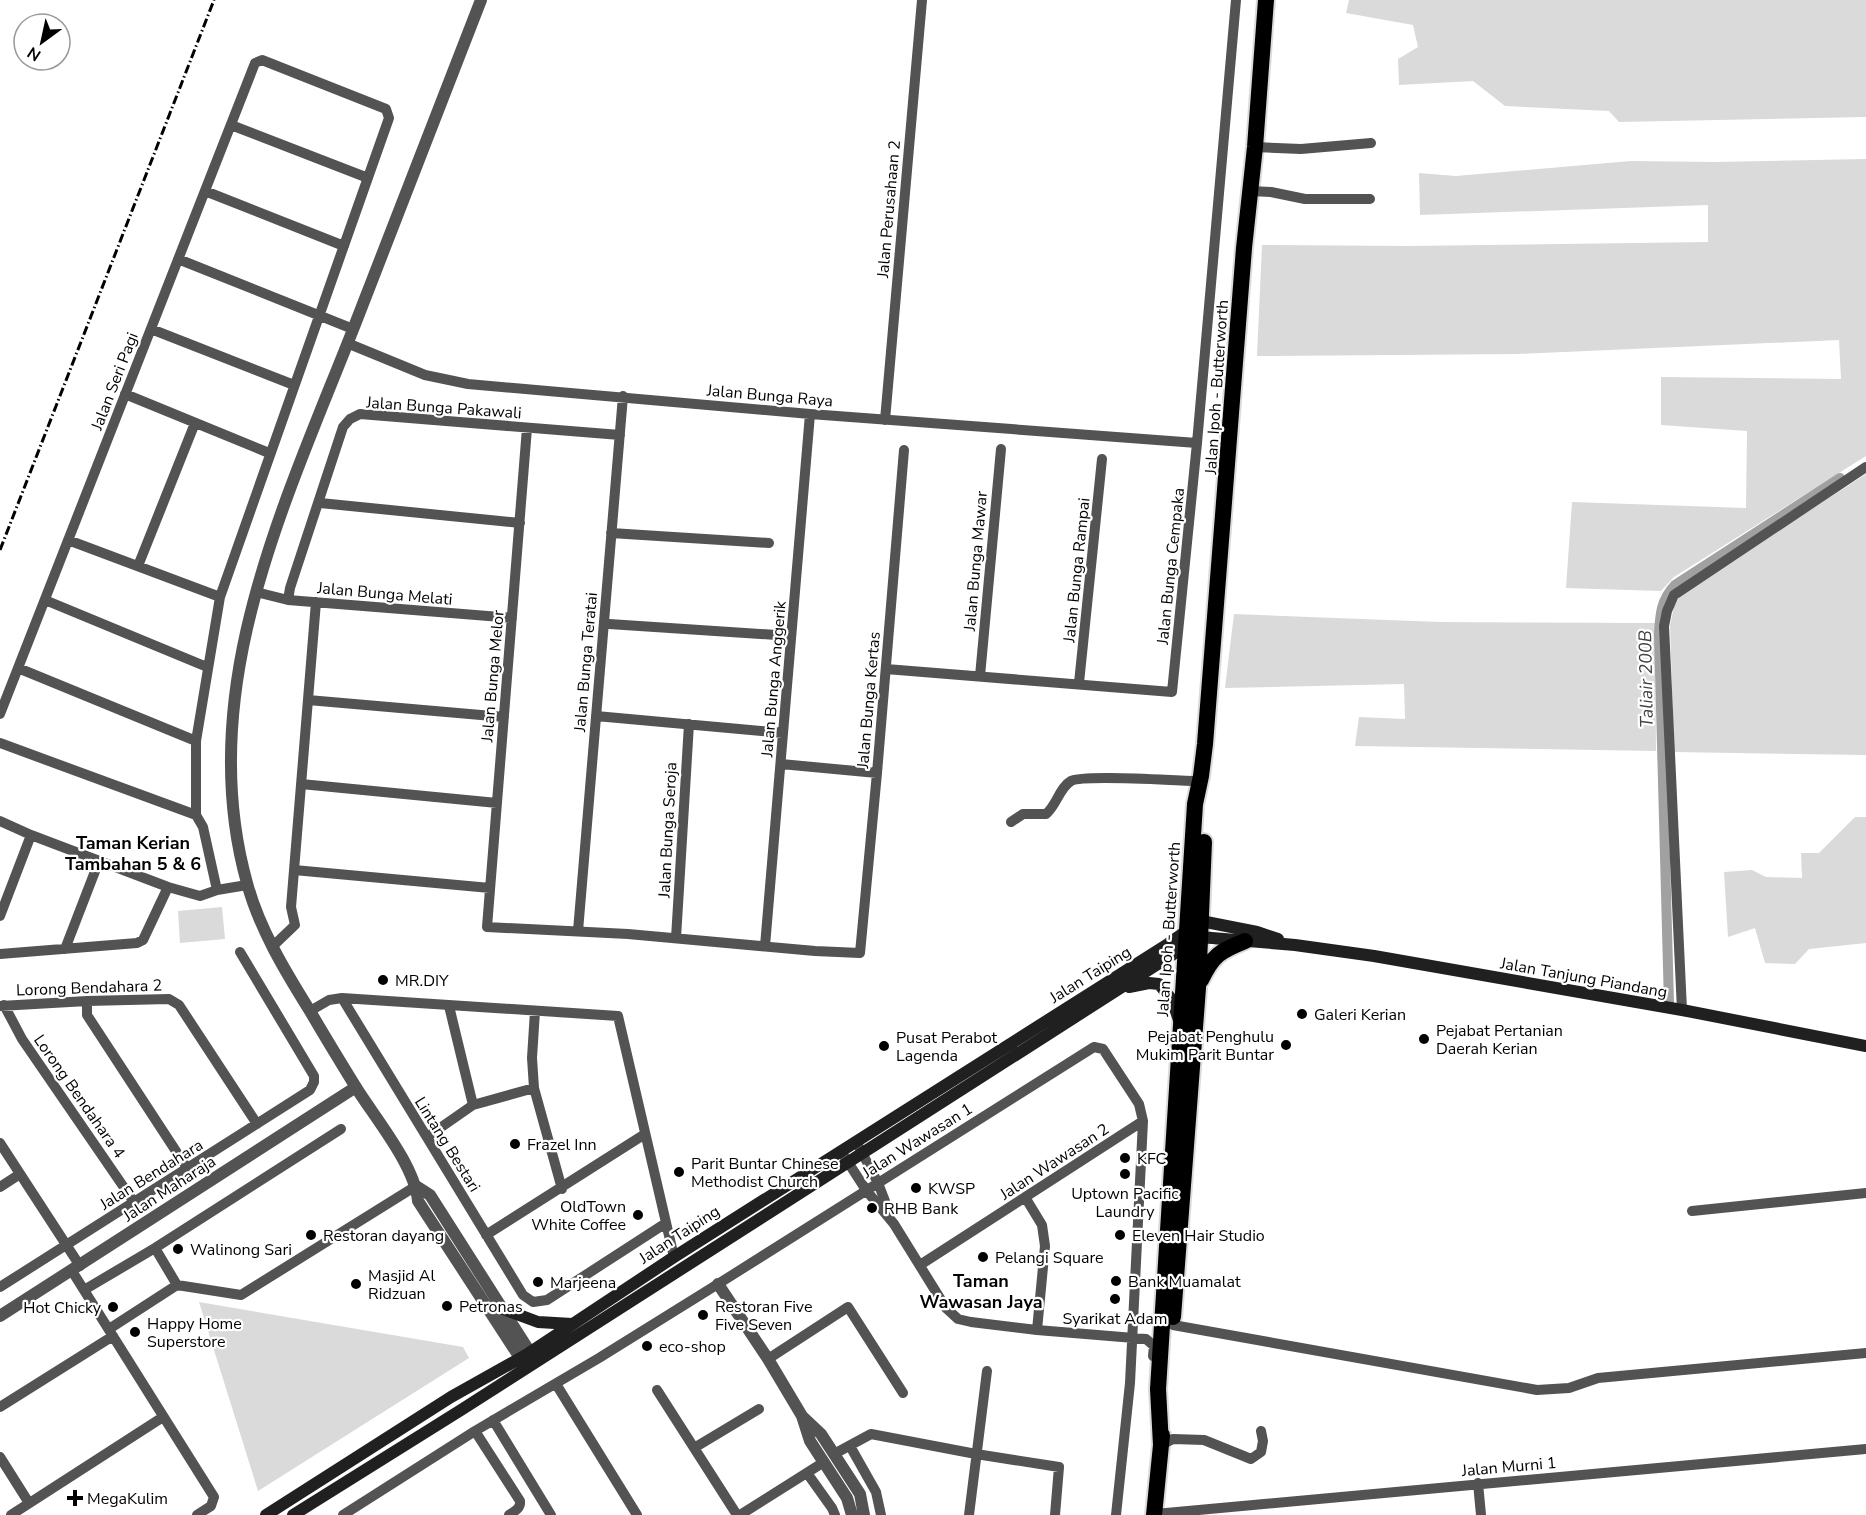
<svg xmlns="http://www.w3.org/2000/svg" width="1866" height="1515" viewBox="0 0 1866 1515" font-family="'Nunito Sans',sans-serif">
  <rect width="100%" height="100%" fill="#fff"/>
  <path fill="#dadada" d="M1349,0H1866V117L1619,122L1609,111L1505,106L1473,81L1399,85L1398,59L1418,47L1413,25L1346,13Z
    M1866,159V456L1674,577L1661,591L1566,588L1572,502L1746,508L1747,431L1661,425V377L1841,379L1839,340L1517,354L1257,356L1262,245L1408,246L1708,242V205L1420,215L1419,173L1456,176L1631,161L1715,162Z
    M1866,474V755L1674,752L1670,625L1674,607L1681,594Z
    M1234,614L1440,622L1655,623L1656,751L1355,746L1359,717L1405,719L1404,684L1225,688Z
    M1855,817H1866V943L1809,949L1795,964L1765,963L1755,928L1728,937L1724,872L1752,870L1766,877L1802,878L1801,853H1819Z
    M222,907L225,939L180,943L178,911Z
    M199,1302L463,1347L469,1358L258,1491Z"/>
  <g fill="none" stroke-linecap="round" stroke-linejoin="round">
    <path stroke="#a1a1a1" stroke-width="10" d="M1669,1004L1659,634C1660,614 1661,600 1675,585L1840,478"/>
    <g stroke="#dbdbdb" stroke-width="20">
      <path id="trunk" d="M1201,980C1213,955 1220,951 1245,941
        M1173,1317L1198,988L1204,842
        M1161,1445L1158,1389L1195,804L1201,776L1205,744L1244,248L1255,147L1266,0
        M1154,1515L1162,1435"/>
    </g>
    <path stroke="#535353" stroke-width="10" d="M231,125L368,178
      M1255,147L1301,149L1371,143
      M205,191L344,246
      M1250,191L1271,192L1305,199H1370
      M178,259L353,329
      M151,329L294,385
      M347,343L425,375L468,384L810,414L1197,443
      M125,394L269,453
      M885,420L922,0
      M527,428L487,927L628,934L815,951L860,953L877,773L904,450
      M320,503L520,523
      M611,533L769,543
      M68,540L220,597
      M138,566L195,423
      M256,592L288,600L512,618
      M45,600L207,667
      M288,600L290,588L343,427L350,419L360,414L620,435
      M609,624L791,636
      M18,668L196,741
      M886,669L1172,692L1197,443L1236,0
      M980,676L1001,449
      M1079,683L1102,459
      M308,700L504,717
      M0,714L255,63L262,60L386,109L389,118L220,597L196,741V815L203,827L217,890
      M596,716L783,733
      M0,743L196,815
      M781,764L877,773
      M301,784L497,803
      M0,821L31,835L168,887L200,896L217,890L247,885
      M1011,822L1023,814H1046C1056,806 1060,787 1071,781C1084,774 1178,781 1200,781
      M294,870L490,888
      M0,916L31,835
      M578,931L623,396
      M676,938L689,724
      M273,946L295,925L291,907L316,602
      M765,946L810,414
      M65,949L99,861
      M0,954L137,943L143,940L168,887
      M342,998L523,1295L533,1302L547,1300L666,1223
      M87,1001V1015L187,1168
      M4,1005L22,1039L134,1202
      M0,1006L87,1001L169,999L179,1005L257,1124
      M449,1006L473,1105
      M1682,1010L1664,626L1667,611L1674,595L1866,467
      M310,1011L329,1000L342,998L618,1016L674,1257
      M535,1011L532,1058L534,1088L562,1189
      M427,1137L473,1105L534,1088
      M0,1143L80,1266
      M859,1147L878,1183L890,1214
      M844,1156L866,1190L894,1224L946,1308L958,1319L971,1322L1037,1330L1146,1339L1154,1346L1153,1356
      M0,1187L20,1174
      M1025,1197L1042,1225L1045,1246L1037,1330
      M1692,1211L1866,1193
      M486,1235L645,1134
      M155,1248L177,1285
      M920,1265L1143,1121
      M72,1271L214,1497L211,1506L197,1515
      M0,1287L310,1090L314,1082V1076L240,952
      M84,1290L155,1248L341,1129
      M1173,1325L1537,1390L1569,1388L1598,1378L1866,1353
      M109,1329L177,1285L241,1295L416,1186
      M768,1359L848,1307L903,1393
      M556,1384L637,1515
      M657,1390L737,1515
      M0,1407L113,1336
      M493,1420L551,1515
      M475,1431L520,1501C521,1508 515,1511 509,1515
      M1161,1445L1173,1439L1204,1440L1251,1459L1261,1452L1263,1441L1261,1431
      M850,1446L876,1492L881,1515
      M694,1448L759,1409
      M834,1454L871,1434L976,1454L1059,1467L1055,1515
      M0,1457L29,1503
      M807,1473L832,1508L835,1515
      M1478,1483L1481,1515
      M1155,1514L1866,1449
      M11,1515L163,1417
      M343,1515L475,1431L599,1358L718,1284L1094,1047L1103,1049L1139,1104L1143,1121L1130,1383L1116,1515
      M740,1515L824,1462
      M969,1515L987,1371"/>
    <path stroke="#535353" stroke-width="12" d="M481,0C438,109 396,218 354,327C285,503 193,690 247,883C259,928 285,971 310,1011C325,1037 341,1063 357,1089C376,1119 415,1166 418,1201L526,1367
      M416,1186L430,1195L535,1360
      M718,1284L768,1359L802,1416L810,1441L847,1498L852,1515
      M0,1316L356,1087
      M803,1417L821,1434L860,1494L864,1515"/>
    <path stroke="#202020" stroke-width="12" d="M1129,987L1149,983L1159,984L1172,1000L1179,1020
      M503,1309L538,1322L572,1324
      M266,1515L451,1397L526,1355L674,1257L1168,944L1201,921L1257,932L1278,939
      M293,1515L461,1410L1200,937L1295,945L1374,956L1682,1010L1866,1046"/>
    <use href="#trunk" stroke="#000" stroke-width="16"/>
    <path stroke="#000" stroke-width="3" stroke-dasharray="9 3 1.5 3" stroke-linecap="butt" d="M0,550L214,0"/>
  </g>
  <g fill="#000" stroke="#fff" stroke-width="2">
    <circle cx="383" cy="980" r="6"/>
    <circle cx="1302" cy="1014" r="6"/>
    <circle cx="1424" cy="1039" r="6"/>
    <circle cx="1286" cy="1045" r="6"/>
    <circle cx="884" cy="1046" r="6"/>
    <circle cx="515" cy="1144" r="6"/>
    <circle cx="1125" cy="1158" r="6"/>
    <circle cx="679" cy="1172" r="6"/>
    <circle cx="1125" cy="1174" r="6"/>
    <circle cx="916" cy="1188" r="6"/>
    <circle cx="872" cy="1208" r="6"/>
    <circle cx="638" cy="1215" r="6"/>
    <circle cx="311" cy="1235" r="6"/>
    <circle cx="1120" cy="1235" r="6"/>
    <circle cx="178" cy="1249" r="6"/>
    <circle cx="983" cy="1257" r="6"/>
    <circle cx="1116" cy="1281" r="6"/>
    <circle cx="538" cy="1282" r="6"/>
    <circle cx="356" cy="1284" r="6"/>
    <circle cx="1115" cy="1299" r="6"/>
    <circle cx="447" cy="1306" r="6"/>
    <circle cx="113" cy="1307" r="6"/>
    <circle cx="703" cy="1315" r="6"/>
    <circle cx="135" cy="1332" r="6"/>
    <circle cx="647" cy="1346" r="6"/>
    <path d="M72 1489h6v6h6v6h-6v6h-6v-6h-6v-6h6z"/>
  </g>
  <g text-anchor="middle" stroke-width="4.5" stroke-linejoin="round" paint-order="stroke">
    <g font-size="16" fill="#000" stroke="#fff">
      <text transform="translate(888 209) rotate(-85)" y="6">Jalan Perusahaan 2</text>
      <text transform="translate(114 381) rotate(-69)" y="6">Jalan Seri Pagi</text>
      <text transform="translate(1216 387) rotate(-86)" y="6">Jalan Ipoh - Butterworth</text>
      <text transform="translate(770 395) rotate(5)" y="6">Jalan Bunga Raya</text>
      <text transform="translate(444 407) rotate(4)" y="6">Jalan Bunga Pakawali</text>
      <text transform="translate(975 561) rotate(-85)" y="6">Jalan Bunga Mawar</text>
      <text transform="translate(1170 566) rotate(-84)" y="6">Jalan Bunga Cempaka</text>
      <text transform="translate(1076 570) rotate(-84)" y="6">Jalan Bunga Rampai</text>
      <text transform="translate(385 593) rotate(5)" y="6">Jalan Bunga Melati</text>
      <text transform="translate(585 662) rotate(-85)" y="6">Jalan Bunga Teratai</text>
      <text transform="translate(492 676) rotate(-85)" y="6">Jalan Bunga Melor</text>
      <text transform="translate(773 679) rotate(-85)" y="6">Jalan Bunga Anggerik</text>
      <text transform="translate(868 700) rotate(-85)" y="6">Jalan Bunga Kertas</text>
      <text transform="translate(667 830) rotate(-87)" y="6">Jalan Bunga Seroja</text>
      <text transform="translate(1168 929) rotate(-86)" y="6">Jalan Ipoh - Butterworth</text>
      <text transform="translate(1090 974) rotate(-32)" y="6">Jalan Taiping</text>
      <text transform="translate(1584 977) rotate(10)" y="6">Jalan Tanjung Piandang</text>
      <text transform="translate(89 987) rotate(-2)" y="6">Lorong Bendahara 2</text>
      <text transform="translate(80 1096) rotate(55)" y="6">Lorong Bendahara 4</text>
      <text transform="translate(917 1140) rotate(-32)" y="6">Jalan Wawasan 1</text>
      <text transform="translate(448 1144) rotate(58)" y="6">Lintang Bestari</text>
      <text transform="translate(1054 1161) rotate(-33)" y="6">Jalan Wawasan 2</text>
      <text transform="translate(151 1174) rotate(-32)" y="6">Jalan Bendahara</text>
      <text transform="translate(169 1188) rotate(-33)" y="6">Jalan Maharaja</text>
      <text transform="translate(679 1234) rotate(-33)" y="6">Jalan Taiping</text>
      <text transform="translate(1509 1466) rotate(-5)" y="6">Jalan Murni 1</text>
    </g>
    <g font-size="16" fill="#000" stroke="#fff" text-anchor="start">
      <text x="395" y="986">MR.DIY</text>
      <text x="1314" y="1020">Galeri Kerian</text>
      <text x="1436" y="1036">Pejabat Pertanian<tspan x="1436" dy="18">Daerah Kerian</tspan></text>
      <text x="1274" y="1042" text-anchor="end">Pejabat Penghulu<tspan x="1274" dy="18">Mukim Parit Buntar</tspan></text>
      <text x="896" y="1043">Pusat Perabot<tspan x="896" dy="18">Lagenda</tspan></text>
      <text x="527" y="1150">Frazel Inn</text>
      <text x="1137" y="1164">KFC</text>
      <text x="691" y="1169">Parit Buntar Chinese<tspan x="691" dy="18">Methodist Church</tspan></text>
      <text x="928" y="1194">KWSP</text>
      <text x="1125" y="1199" text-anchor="middle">Uptown Pacific<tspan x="1125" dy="18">Laundry</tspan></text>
      <text x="626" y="1212" text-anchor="end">OldTown<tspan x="626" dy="18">White Coffee</tspan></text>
      <text x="884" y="1214">RHB Bank</text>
      <text x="323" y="1241">Restoran dayang</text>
      <text x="1132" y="1241">Eleven Hair Studio</text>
      <text x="190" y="1255">Walinong Sari</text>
      <text x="995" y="1263">Pelangi Square</text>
      <text x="368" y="1281">Masjid Al<tspan x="368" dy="18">Ridzuan</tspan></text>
      <text x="1128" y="1287">Bank Muamalat</text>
      <text x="550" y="1288">Marjeena</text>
      <text x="459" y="1312">Petronas</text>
      <text x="715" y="1312">Restoran Five<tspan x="715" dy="18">Five Seven</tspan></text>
      <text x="101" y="1313" text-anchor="end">Hot Chicky</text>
      <text x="1115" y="1324" text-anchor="middle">Syarikat Adam</text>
      <text x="147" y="1329">Happy Home<tspan x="147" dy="18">Superstore</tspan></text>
      <text x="659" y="1352">eco-shop</text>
      <text x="87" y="1504">MegaKulim</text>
    </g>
    <g font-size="18" font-style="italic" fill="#424242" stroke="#fff">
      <text transform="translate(1646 679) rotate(-91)" y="6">Taliair 200B</text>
    </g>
    <g font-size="18" font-weight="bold" fill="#000" stroke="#fff">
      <text x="133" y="849">Taman Kerian<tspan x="133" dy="21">Tambahan 5 &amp; 6</tspan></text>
      <text x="981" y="1287">Taman<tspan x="981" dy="21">Wawasan Jaya</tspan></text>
    </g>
  </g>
  <g transform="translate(42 42) rotate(213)"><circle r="28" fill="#ffffff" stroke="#999999" stroke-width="1.5"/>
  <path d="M0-4.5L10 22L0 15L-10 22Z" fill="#000000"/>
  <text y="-9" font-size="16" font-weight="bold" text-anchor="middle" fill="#000000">N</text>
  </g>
</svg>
